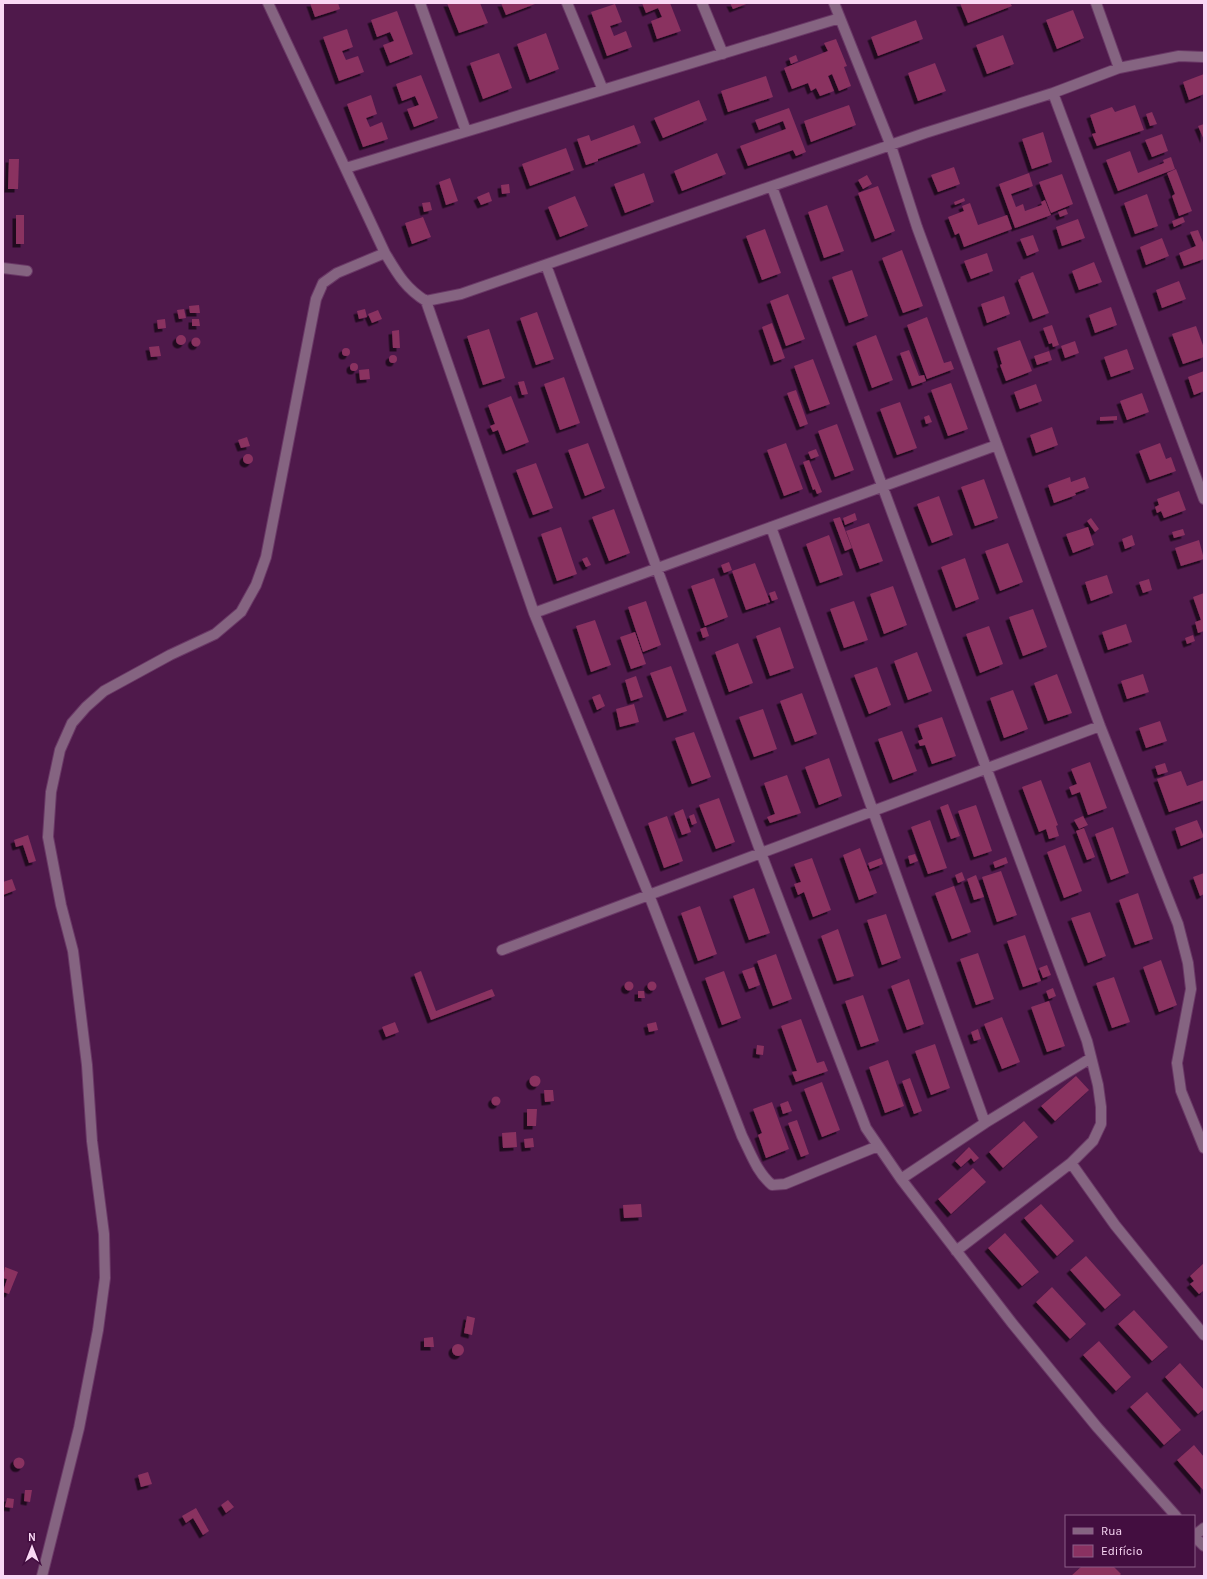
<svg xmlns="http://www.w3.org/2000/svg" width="1207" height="1579" viewBox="0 0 1207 1579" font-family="Karla,sans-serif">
  <defs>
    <filter id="shadow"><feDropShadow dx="-3.5" dy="3.5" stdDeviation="0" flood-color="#0009"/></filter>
  </defs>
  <rect width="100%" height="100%" fill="#4f194b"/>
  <path fill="#8a3161" filter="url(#shadow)" d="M310,3H338L340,9L315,17Z
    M447,3H480L488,23L459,33Z
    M501,3H534L535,4L506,15Z
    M642,3H670L681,31L657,39L651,21L662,17L658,8L646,13Z
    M730,3H749L733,9Z
    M960,3H1010L1012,6L968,23Z
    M615,4L622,22L610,26L614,36L626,31L632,47L607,56L591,12Z
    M1073,10L1084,38L1057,49L1046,20Z
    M397,11L413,54L390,63L383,45L394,41L390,32L377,37L371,20Z
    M916,20L923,39L878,56L871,37Z
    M347,29L353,47L342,51L346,60L358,56L364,72L339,81L323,37Z
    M546,33L559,69L530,80L517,44Z
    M1003,35L1014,64L987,74L976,45Z
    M836,39L847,66L844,67L851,86L839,91L832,74L828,76L834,91L820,96L816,88L811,91L808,83L792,89L784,68L828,51L824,43Z
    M499,53L512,88L483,99L470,63Z
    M796,55L798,61L791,64L789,58Z
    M935,63L946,91L918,101L908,73Z
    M1204,74V94L1189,100L1183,82Z
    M421,75L438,118L414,127L407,109L419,105L415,96L402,101L396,84Z
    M766,76L773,97L728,112L721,91Z
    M371,95L377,114L366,118L370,127L382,122L388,139L363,147L347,104Z
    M699,100L707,120L663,138L654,118Z
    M849,105L856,125L811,142L804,121Z
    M1135,105L1144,130L1097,146L1092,134L1096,133L1090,115L1112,107L1115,112Z
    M789,108L806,152L796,156L793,150L748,166L740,146L786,129L783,121L759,130L755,120Z
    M1152,112L1157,124L1150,126L1146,114Z
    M1204,124V140L1198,126Z
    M634,125L641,143L598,159V161L586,165L577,139L589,135L591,141Z
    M1043,132L1052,162L1032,169L1022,139Z
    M1162,134L1168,151L1152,157L1145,140Z
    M566,148L574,170L530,186L522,164Z
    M1130,151L1138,173L1164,163L1163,160L1171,157L1175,169L1118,191L1106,160Z
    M717,153L726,174L682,191L674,171Z
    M9,159H19L18,189H8Z
    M954,167L960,184L938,192L931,175Z
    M1176,169L1192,211L1179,216L1172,196L1175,194L1167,173Z
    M644,173L654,202L625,213L614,184Z
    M1029,173L1033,186L1011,194L1016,207L1023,204L1025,211L1042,205L1041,202L1045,200L1051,215L1015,228L999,184Z
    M1062,174L1073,204L1051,213L1039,182Z
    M867,175L872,184L863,189L858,180Z
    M450,178L458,201L446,205L439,182Z
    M509,184L510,193L502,194L501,185Z
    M878,186L895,231L875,239L858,193Z
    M489,192L492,201L481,205L477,197Z
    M1147,194L1158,226L1135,234L1124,203Z
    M575,196L588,226L560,237L548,207Z
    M964,198L965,201L955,205L954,202Z
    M430,202L432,210L424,212L422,203Z
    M970,203L978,225L1007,215L1012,229L964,247L959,233L955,235L948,217L964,211L962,206Z
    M827,205L844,251L824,258L808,212Z
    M1066,209L1068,214L1060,217L1058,212Z
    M16,215H24V244H16Z
    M423,217L431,237L412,244L405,223Z
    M1183,217L1185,222L1174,227L1172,221Z
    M1078,219L1085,238L1062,246L1056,227Z
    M765,229L781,273L762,280L746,236Z
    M1198,230L1204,245V259L1184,266L1179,253L1196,246L1190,232Z
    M1033,235L1039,251L1027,256L1020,239Z
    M1162,238L1169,256L1146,265L1140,247Z
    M902,250L923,306L903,313L882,258Z
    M987,253L993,271L971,279L964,261Z
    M1094,262L1102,282L1079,290L1072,271Z
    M852,270L868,316L849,323L832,277Z
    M1033,272L1049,313L1033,319L1018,280L1021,278L1020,277Z
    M1179,281L1186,299L1162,308L1156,290Z
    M788,294L805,339L786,346L770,301Z
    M1004,296L1010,314L987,323L981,304Z
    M199,305L200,313H190L189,306Z
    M1111,307L1117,325L1095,333L1089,315Z
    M184,309L186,318L179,319L177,310Z
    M365,309L367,317L359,319L357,311Z
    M378,310L382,319L372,323L368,314Z
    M537,312L554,359L536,365L520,318Z
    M927,317L944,363L951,361L954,369L927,379L907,325Z
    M165,319L166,328L158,329L157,320Z
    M192,319H199L200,326H192Z
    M772,323L785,358L774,362L762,327Z
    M1052,325L1059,345L1053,347L1052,343L1049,344L1043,328Z
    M1196,326L1204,348V357L1183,364L1172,334Z
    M489,329L505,378L483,385L467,336Z
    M399,330L400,348H393L392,331Z
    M876,335L893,380L872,388L856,343Z
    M176 340a5 5 0 1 1 10 0a5 5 0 1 1-10 0Z
    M191.5 342a4.5 4.5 0 1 1 9 0a4.5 4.5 0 1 1-9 0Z
    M1020,340L1032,371L1006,381L1000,365L1002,364L997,348Z
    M1075,341L1079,353L1065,358L1061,346Z
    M159,346L161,356L151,357L149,347Z
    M342 352a4 4 0 1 1 8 0a4 4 0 1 1-8 0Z
    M1127,349L1134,369L1111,377L1104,357Z
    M909,350L919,376L924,375L926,381L912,386L900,353Z
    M1049,351L1052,360L1037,365L1034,356Z
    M389 359a4 4 0 1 1 8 0a4 4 0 1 1-8 0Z
    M813,359L830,404L810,411L794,366Z
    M350 367a4 4 0 1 1 8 0a4 4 0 1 1-8 0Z
    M369,369L370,379L360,380L359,370Z
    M1204,371V391L1194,395L1188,377Z
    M564,377L580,423L560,430L544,384Z
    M524,381L528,394L522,395L518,382Z
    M951,383L968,429L948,436L931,390Z
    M1036,384L1042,401L1020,409L1014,392Z
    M796,390L808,424L800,427L787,393Z
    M1142,393L1149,412L1127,420L1120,401Z
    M511,396L529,442L506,451L498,430L493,432L490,426L495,424L488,405Z
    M900,402L917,448L897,455L880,409Z
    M929,415L932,422L926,424L924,417Z
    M1117,416V420L1100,421V417Z
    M837,424L854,470L835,477L818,431Z
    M1052,427L1058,445L1036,453L1030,435Z
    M247,437L250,446L241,448L238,440Z
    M588,443L605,488L585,496L568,450Z
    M786,443L803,489L784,496L767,450Z
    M1160,443L1166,459L1171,457L1176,471L1150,480L1139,451Z
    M816,449L819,456L811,459L808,452Z
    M243 459a5 5 0 1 1 10 0a5 5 0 1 1-10 0Z
    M809,460L822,492L817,494L815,489L813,490L803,462Z
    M536,463L553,508L533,515L516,470Z
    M1070,477L1071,482L1085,477L1089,488L1075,493L1076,495L1054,503L1048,485Z
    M984,479L998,518L975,526L961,487Z
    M1179,491L1186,510L1164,518L1161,511L1157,513L1155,507L1159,505L1157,499Z
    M939,496L953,535L932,543L917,504Z
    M614,509L630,553L609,561L592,517Z
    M855,513L857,520L845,525L843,518Z
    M840,517L852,548L845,551L833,519Z
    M1091,518L1099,529L1095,532L1087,521Z
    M869,523L883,561L860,569L846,531Z
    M561,527L577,574L557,581L541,534Z
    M1088,527L1094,545L1073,553L1066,534Z
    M1183,529L1185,535L1174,538L1172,532Z
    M829,535L843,575L820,583L806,544Z
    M1132,535L1135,545L1125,549L1122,539Z
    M1199,540L1204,559L1181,566L1175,548Z
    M1008,543L1023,582L1000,591L985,551Z
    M587,557L591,565L586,567L582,559Z
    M965,558L979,599L956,608L941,567Z
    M729,562L732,570L724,573L721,565Z
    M755,563L770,602L746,610L732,571Z
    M1107,575L1113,593L1091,601L1085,582Z
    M714,578L728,617L705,626L691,586Z
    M1149,579L1152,590L1143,593L1139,582Z
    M893,586L907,625L884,634L870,594Z
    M775,591L778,599L772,601L769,593Z
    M1204,593V631L1198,633L1195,622L1201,620L1193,597Z
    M646,601L661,645L643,652L628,607Z
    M854,601L868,640L844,648L830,609Z
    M1033,609L1047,647L1023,656L1009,617Z
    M595,620L611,665L591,672L576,626Z
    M1126,624L1132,642L1108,650L1102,632Z
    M989,626L1003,664L980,673L966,634Z
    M706,627L709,636L703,638L700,629Z
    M780,627L794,668L770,676L756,636Z
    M635,632L646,664L631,669L620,637Z
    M1193,635L1195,641L1187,644L1185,638Z
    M738,643L753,683L729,692L715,652Z
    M917,652L932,691L908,700L894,661Z
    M671,666L687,711L667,718L650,673Z
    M877,667L891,705L869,714L854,675Z
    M1057,674L1072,713L1048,721L1034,683Z
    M1143,674L1149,692L1127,699L1121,681Z
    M636,676L643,697L631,701L625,680Z
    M1013,690L1028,729L1004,738L990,698Z
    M802,693L817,734L795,742L780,701Z
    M600,694L605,706L597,710L592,697Z
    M634,704L639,722L620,727L616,709Z
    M763,709L777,749L754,757L739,717Z
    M942,717L956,756L932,764L925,745L920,746L918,741L923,739L918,725Z
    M1160,721L1167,741L1146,748L1139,728Z
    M902,731L917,771L893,780L878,739Z
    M694,732L711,777L692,784L675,738Z
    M829,758L842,796L819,805L805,767Z
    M1090,762L1107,808L1088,815L1080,792L1072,795L1069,787L1077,784L1071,769Z
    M1165,763L1168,772L1158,775L1155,766Z
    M1181,771L1187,786L1204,780V800L1169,812L1157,779Z
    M787,775L801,813L770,823L767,817L775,814L764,783Z
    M1041,780L1058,825L1056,826L1059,836L1049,839L1046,829L1039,832L1022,787Z
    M719,798L735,842L716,849L699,805Z
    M948,804L960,836L951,839L940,807Z
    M976,805L992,851L974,857L958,811Z
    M683,809L691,832L682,835L674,813Z
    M694,814L697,823L692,825L689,816Z
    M667,816L683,861L664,868L648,823Z
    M1083,816L1088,825L1079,829L1074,820Z
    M930,820L947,868L928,874L911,827Z
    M1197,820L1204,837L1181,846L1175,828Z
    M1113,827L1129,873L1111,880L1095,834Z
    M1084,828L1095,857L1087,860L1076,831Z
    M28,835L36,861L29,863L23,845L16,847L14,840Z
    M1065,845L1082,891L1064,898L1047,852Z
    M860,848L877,893L859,900L843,855Z
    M915,854L918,861L910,864L908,856Z
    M1006,857L1008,863L995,868L993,862Z
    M812,858L831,910L813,917L804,892L798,895L794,884L801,882L794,864Z
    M881,858L883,864L870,869L868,863Z
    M1001,871L1017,915L997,922L982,877Z
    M962,872L965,880L958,883L955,875Z
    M1204,873V894L1200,896L1193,877Z
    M976,875L984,897L974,900L967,879Z
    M12,879L16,890L3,895V882Z
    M954,886L971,932L952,939L935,893Z
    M754,888L770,933L749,940L733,896Z
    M1138,893L1153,939L1135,945L1119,900Z
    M700,906L717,954L698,961L681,913Z
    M1090,912L1106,956L1088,963L1071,918Z
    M886,914L901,958L882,965L867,920Z
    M838,929L854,976L837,981L821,936Z
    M1025,935L1041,981L1023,987L1007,941Z
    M978,953L994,999L976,1005L960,959Z
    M776,954L792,999L773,1006L757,961Z
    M1161,960L1177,1005L1159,1012L1143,967Z
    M1047,965L1051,975L1043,978L1039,968Z
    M754,967L760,985L749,989L742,971Z
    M421,971L436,1011L492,989L495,996L431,1020L414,974Z
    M724,971L741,1018L722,1025L705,978Z
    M1114,977L1130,1022L1112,1028L1096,983Z
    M909,979L924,1024L907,1030L891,986Z
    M647.5 986a4.5 4.5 0 1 1 9 0a4.5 4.5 0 1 1-9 0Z
    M624.5 986a4.5 4.5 0 1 1 9 0a4.5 4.5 0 1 1-9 0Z
    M1053,988L1056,996L1049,999L1046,991Z
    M638,991H644L645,998H638Z
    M863,995L879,1041L861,1047L845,1001Z
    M1049,1001L1065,1046L1047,1052L1031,1007Z
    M1002,1017L1020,1062L1002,1069L984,1024Z
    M801,1019L817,1063L824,1061L828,1071L796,1082L792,1072L797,1071L781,1026Z
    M395,1022L399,1032L386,1037L382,1027Z
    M656,1022L658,1030L649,1032L647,1024Z
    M978,1029L981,1039L974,1041L971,1032Z
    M935,1044L950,1088L931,1095L915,1051Z
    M757,1045L764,1046L763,1055L756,1054Z
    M888,1060L904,1106L885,1113L869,1067Z
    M529.5 1081a5.5 5.5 0 1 1 11 0a5.5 5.5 0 1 1-11 0Z
    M1076,1076L1089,1090L1055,1121L1041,1106Z
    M910,1078L922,1111L914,1114L902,1081Z
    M822,1082L840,1130L822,1137L804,1089Z
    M544,1090H553L554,1101L545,1102Z
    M491.5 1101a4.5 4.5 0 1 1 9 0a4.5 4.5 0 1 1-9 0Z
    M788,1101L792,1111L783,1114L780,1104Z
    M772,1102L789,1149L766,1158L758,1135L762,1133L753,1109Z
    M527,1109H537L536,1126H527Z
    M797,1120L809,1154L801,1157L788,1123Z
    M1024,1121L1038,1137L1003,1168L989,1152Z
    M516,1132L517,1147L503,1148L502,1133Z
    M533,1138L534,1147L525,1148L524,1139Z
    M969,1147L979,1158L974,1162L971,1158L961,1167L955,1161Z
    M973,1168L986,1182L951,1214L938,1199Z
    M641,1204L642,1217L624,1218L623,1205Z
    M1041,1204L1074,1241L1057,1256L1024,1218Z
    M1005,1233L1039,1272L1022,1286L988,1248Z
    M1086,1256L1121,1295L1105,1309L1070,1270Z
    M1204,1263V1292L1203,1291L1199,1294L1190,1284L1194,1281L1190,1276Z
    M5,1267L18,1272L9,1294L3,1292L7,1279L3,1278Z
    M1052,1287L1086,1324L1070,1339L1036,1302Z
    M1134,1310L1168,1347L1152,1361L1118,1324Z
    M467,1316L475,1318L472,1335L464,1333Z
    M433,1337L434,1347H424V1338Z
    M1099,1341L1131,1377L1116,1391L1083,1355Z
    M452 1350a6 6 0 1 1 12 0a6 6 0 1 1-12 0Z
    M1180,1363L1204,1390V1409L1198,1414L1165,1377Z
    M1147,1392L1181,1430L1164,1445L1130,1407Z
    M1194,1445L1204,1457V1491L1177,1460Z
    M13.5 1463a5.5 5.5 0 1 1 11 0a5.5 5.5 0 1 1-11 0Z
    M148,1472L152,1484L141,1487L138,1475Z
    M25,1490H32L30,1502L24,1501Z
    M7,1498L14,1499L13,1508L5,1507Z
    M228,1500L234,1507L226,1513L221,1505Z
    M196,1508L209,1531L203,1535L193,1518L186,1523L182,1516Z
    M1082,1566H1113L1121,1574L1119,1576H1071Z"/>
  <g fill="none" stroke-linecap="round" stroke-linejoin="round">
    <g stroke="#6a3866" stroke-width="12">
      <path id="minor" d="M268,3L385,253C397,273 405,288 426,301L534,613L649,895L742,1136C751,1154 757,1172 772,1185L785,1184L878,1146
        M420,3L466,131
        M567,3L603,90
        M702,3L723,54
        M834,3L891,146L917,227L1100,726L1178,924L1188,963L1191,989L1177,1063L1181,1091L1204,1148
        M1096,3L1119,68
        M1053,93L1204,499
        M346,168L840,18
        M772,187L1087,1041L1098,1085L1101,1107V1124L1093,1141L1071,1163L956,1251
        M546,265L761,853L866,1128L901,1179L1012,1323L1097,1427L1176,1516
        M3,268L27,271
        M426,301L461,294L925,133L1053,93L1119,68L1179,56L1204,57
        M771,527L985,1123
        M534,613L997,445
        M502,950L1100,726
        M1071,1163L1115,1225L1204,1335
        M901,1179L985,1123L1091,1058
        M1194,1536L1204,1546
        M1194,1536L1204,1528
        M42,1576L79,1428L98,1330L105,1278L104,1234L92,1141L87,1065L73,951L61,905L48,837L51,792L60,750L72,723L86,707L104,691L170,655L215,634L241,612L256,585L266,557L316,299L323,283L337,273L385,253"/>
    </g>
    <use href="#minor" stroke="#856481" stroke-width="10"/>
  </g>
  <rect width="1207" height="1579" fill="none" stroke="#f9d8f4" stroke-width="8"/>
  <rect x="1065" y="1515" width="130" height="52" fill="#430e40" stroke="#8c5f88"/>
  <rect x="1073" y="1528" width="20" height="6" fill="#856481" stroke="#8c5f88"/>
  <text x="1101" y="1535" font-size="12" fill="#f9d8f4">Rua</text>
  <rect x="1073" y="1545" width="20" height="12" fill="#8a3161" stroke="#8c5f88"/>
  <text x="1101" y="1555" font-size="12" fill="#f9d8f4">Edifício</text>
  <g transform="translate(32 1547)" stroke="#430e40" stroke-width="3" paint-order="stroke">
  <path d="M0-3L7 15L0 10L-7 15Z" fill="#f9d8f4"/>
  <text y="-6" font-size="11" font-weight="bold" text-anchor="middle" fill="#f9d8f4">N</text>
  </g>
</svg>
